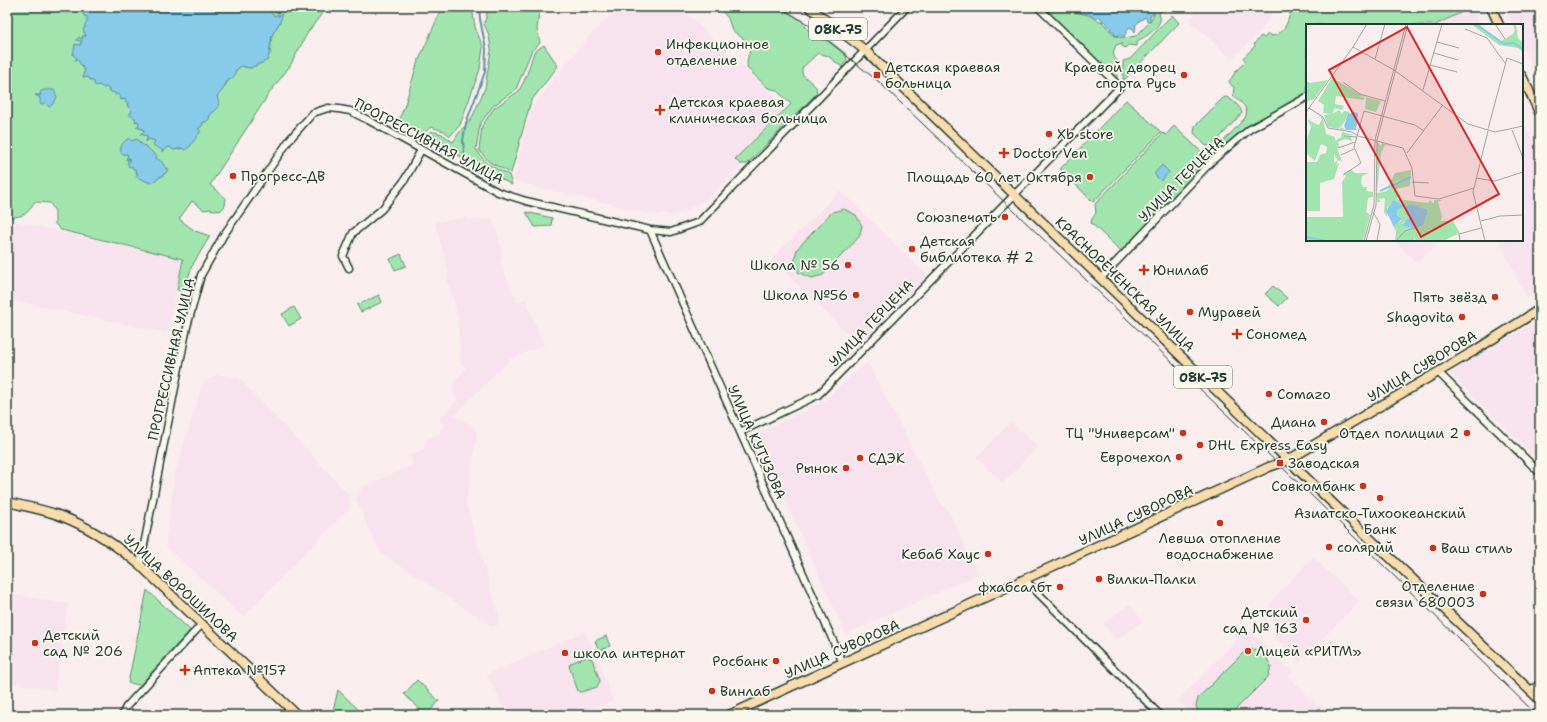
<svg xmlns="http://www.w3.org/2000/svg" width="1547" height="722" viewBox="0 0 1547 722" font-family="'Shantell Sans',sans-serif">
  <rect width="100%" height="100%" fill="#f9eded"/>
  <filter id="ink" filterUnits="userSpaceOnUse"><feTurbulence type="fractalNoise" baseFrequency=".025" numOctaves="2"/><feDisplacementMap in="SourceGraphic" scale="8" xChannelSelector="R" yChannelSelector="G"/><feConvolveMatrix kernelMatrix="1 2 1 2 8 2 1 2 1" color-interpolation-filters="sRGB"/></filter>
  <g filter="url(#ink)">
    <path fill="#f7e2ee" d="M619,7H680L792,114L708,199L675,215H658L513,181L532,107L587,39Z
      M1202,7H1276L1261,30L1232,59L1189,20Z
      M1505,7H1540V84L1522,45V25H1513Z
      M1473,8L1480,25H1436Z
      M1522,117L1540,157V290L1527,298L1499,240H1522Z
      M840,191L927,275L859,345L772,259Z
      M465,217L469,220L492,218L502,251L500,263L517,303L525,299L544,345L510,359L454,416L471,424L477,432L466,504L500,621L497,625L492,626L379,551L356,499L361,488L413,465L410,457L411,455L424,449L427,439L440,433L444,426L440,419L458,399L453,394V384L466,368L461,364L458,319L452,294L448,282V270L435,223Z
      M10,220L182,260L167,333L7,299V233Z
      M1394,240H1440L1417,263Z
      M1540,319V461L1450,373Z
      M867,362L940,502L948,510L978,574L846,634L755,435L824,401Z
      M218,374L240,379L349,495L350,507L244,616L241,615L166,546L174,477L203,383Z
      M1011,422L1037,447L1003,483L977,458Z
      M1313,557L1359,601L1300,661L1275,637L1270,603Z
      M7,594L68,604L55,690L7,682Z
      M1130,604L1142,621L1116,640L1103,624Z
      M1247,629L1293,672L1288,677L1328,715H1193L1178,701Z
      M585,631L613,700L578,715H508L487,675Z"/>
    <path fill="#a2e4ae" stroke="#609071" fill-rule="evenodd" d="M7,7H87L89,17L86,20L88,21L84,32L86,36L82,37L83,38L80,45L76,46L73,55H75L85,71L83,74L95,83L106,87L122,97L121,100L125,99L132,111V113L129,114L138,120L139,125L136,127L143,129L145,132L140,134L148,136L146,141L149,139L155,141L163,151L167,148L170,147L174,150L190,147L194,139L200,133L198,129L213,112L218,108L217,96C226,87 231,74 241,66L250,68L262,63L270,54L272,35L280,22L281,15L278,17L279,15L274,16L270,12L271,10H269L267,7H285L286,8V11L288,9V7H327L308,32L290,66L270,92L210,185L226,198L225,206L220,211L210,209L204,210L192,201L179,219L195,231L210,236L192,266L184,291L177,290L183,259L61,230L55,224V211L50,203L34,202C28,214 23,217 10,217L7,226ZM52,90L55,91L45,102L41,101L40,97L35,95H41L42,93ZM130,139L132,141L137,139L140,143L157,156L155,157C158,161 164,167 167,169C166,177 156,178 150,183L138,177L135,169L129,162L130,158H128V160L126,159L128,156L127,154H122L121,152C122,145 123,140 130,139Z
      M440,7H472L475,27L483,47L480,69L460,125L450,136L444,131L431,127L421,135L405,125L400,117L404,108L417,64L442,8Z
      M485,7H531L539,13L537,29L540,43L532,50L516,89L493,106L480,124L476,149L486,163L509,175L512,185L425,137L431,131L442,134L453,142L461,130L471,120L485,88L491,50L489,35L484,24L487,14Z
      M718,7H778L801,20L808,30L823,40L831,42L846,54L847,60L842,66L839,65L828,56L818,53L802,68V74L816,87L817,93L747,164H740L735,159L791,104L776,90L768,88L748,69C745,60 750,54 751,45L732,30L728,18Z
      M1042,7H1063L1070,8L1074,12L1088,15L1102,22L1115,36L1124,38L1136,36L1149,23L1158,7H1168L1164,10L1159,12C1159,15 1161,18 1160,21C1157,30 1145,37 1137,41V46L1128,45L1125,48L1122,46V43L1116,45C1113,52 1112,55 1117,61V81Z
      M1293,7H1473L1435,25H1307V93L1248,126L1213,158L1218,147L1245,118C1250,107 1240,102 1233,95L1234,88L1229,82L1236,71L1246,61L1243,58L1255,46L1254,44L1261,36L1264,38L1268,34L1273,36C1288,31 1287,19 1293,7Z
      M1172,15L1179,23L1123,81V61L1130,59Z
      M544,45L558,66L531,101L511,173L489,162L479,150L482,126L494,108L519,91L526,77L534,52Z
      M1226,97C1232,99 1241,107 1242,113L1213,145L1206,146L1194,133L1195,126L1223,98Z
      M1126,100L1161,132L1093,202L1060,169Z
      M1174,126L1209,159L1121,251L1091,223L1092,219L1096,213L1095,204L1163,133L1166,135Z
      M844,209L856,215L862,226L859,237L823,275L812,278L799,273L794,262L797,249L832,212Z
      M526,212L552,218L551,226L535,227Z
      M401,254L406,266L395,270L390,259Z
      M1273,286L1287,298L1279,306L1265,294Z
      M379,295L382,302L361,312L357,305Z
      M294,307L301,319L289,326L282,314Z
      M147,590L190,630L140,685L128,683Z
      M606,636L610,646L599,651L595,641Z
      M1255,649L1266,656L1271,667L1268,677L1230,715H1199L1196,706L1198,698L1244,652Z
      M586,657L592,659L600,681L597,687L581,692L578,691L569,666L571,663Z
      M417,680L439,701L426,715L404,694Z
      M338,690L364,715H332Z"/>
    <path fill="#88cae9" stroke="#5e92a1" d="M87,7L88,8L89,7H267L269,10L270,7L271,9H272L273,11H270L274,16L279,14L278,17L281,14L282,16L280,22L272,35L268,60L250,68L241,66L235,71V75L233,78L227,81L222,91L217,96L219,103L218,108L209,116L210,118L206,122H203L202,126L198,129L200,130V133C194,139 192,146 185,150L182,148L174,150L170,147L166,148L162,152V150L153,145L155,141L149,139L146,142L148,136L140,134L145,131L143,129L136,127L139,125L138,121L135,122L136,119L128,114L131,113L132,111L129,108V106H127L128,103H126L125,99L121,100V98H119L121,97L117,94L115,95V93L108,91L109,89L106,87L104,88L99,85L95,86L94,82L87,77L84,78L83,74L85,71L78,60H75L77,58L73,55L75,44L80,45L82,41L76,40L79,37L82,39L83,38L82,36H86L83,29L86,27L84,26L88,21L85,20L88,17L84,16L83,13L88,12L84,9Z
      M1070,7H1156V8L1152,11L1154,13L1150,16V20L1147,22L1146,17L1143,18L1142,20H1139V22L1135,25L1136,26L1135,32L1132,28L1129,27L1124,37L1120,35L1115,36L1114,32L1110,30L1111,28L1106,25L1107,23L1105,21L1103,22L1102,21V19L1100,18L1099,16L1096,19L1092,17L1090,14L1076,12Z
      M44,90H54L57,97L53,104L49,107L45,102L42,105L40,104V97L35,95H41L40,92Z
      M129,138L132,141L137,139L140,143C144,145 147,147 150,150C154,153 152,154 157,156L156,158L162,162L166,169L168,168L167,172L151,183L136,177L138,174L135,169H133L132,166L129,167L127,162L130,161V158H128V160L126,159L128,156L127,154H122C118,147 123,142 129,138Z
      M1162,165L1169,172L1161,181L1154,174Z"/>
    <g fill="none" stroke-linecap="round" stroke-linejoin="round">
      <path stroke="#5e92a1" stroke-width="2" d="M465,160L463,141L466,123L485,72L486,49L480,19L479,7"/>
      <g stroke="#1f3d34" stroke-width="9">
        <path id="minor" d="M650,230L843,663
          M349,268L343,256L353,233L382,209L404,181L421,150
          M1101,278L1213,160L1250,129L1307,97
          M1438,372L1540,473
          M740,432L818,395L1120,87L1038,7
          M140,565L187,327L201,275L223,236L290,139L313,113L328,108L339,109L350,111L368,120L498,192L526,201L650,230L671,232L699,222L907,7
          M1025,580L1160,715
          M1530,690L1540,684
          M122,715L126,707L202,624"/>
      </g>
      <g stroke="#1f3d34" stroke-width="11">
        <path id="major" d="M809,7L866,51L1322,493L1540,700
          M1491,7L1499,25
          M1522,76L1540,114
          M7,502C24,506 42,509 58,515C89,526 116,545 140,565L297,715
          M729,715L1269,467L1288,460L1474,351L1540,309"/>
      </g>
      <use href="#minor" stroke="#fbf7ec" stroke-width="6"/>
      <use href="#major" stroke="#fcdcac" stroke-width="8"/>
      <path stroke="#1f3d34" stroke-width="1" d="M780,7L806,23L879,82L1310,494L1537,715"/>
    </g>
  </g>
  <g fill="#c8321e" stroke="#fbf7ec" stroke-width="1.5">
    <circle cx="658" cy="52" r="4"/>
    <rect x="873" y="71" width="8" height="8" rx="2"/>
    <circle cx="1184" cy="75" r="4"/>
    <path d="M658 104h4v4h4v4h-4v4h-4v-4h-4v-4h4z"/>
    <circle cx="1049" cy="134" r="4"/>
    <path d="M1002 147h4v4h4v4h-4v4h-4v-4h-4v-4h4z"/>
    <circle cx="233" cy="176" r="4"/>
    <circle cx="1090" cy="177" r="4"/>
    <circle cx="1005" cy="217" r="4"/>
    <circle cx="912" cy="249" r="4"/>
    <circle cx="848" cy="265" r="4"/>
    <path d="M1142 264h4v4h4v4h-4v4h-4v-4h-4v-4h4z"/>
    <circle cx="856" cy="295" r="4"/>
    <circle cx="1495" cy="297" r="4"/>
    <circle cx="1190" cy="312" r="4"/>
    <circle cx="1462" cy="317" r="4"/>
    <path d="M1235 328h4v4h4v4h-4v4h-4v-4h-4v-4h4z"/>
    <circle cx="1269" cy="394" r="4"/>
    <circle cx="1324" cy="422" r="4"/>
    <circle cx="1183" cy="433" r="4"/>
    <circle cx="1467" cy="433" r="4"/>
    <circle cx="1200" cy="445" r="4"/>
    <circle cx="1179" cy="457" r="4"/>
    <circle cx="860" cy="458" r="4"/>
    <rect x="1276" y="459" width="8" height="8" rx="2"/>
    <circle cx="846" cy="468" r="4"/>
    <circle cx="1363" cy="486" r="4"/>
    <circle cx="1380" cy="498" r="4"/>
    <circle cx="1220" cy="523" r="4"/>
    <circle cx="1329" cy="547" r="4"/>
    <circle cx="1433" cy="548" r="4"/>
    <circle cx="988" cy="554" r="4"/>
    <circle cx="1099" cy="579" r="4"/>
    <circle cx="1060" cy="587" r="4"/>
    <circle cx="1483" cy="594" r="4"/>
    <circle cx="1306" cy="620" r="4"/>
    <circle cx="35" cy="643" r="4"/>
    <circle cx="1248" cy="651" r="4"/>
    <circle cx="565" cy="653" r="4"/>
    <circle cx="776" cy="661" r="4"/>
    <path d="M183 664h4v4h4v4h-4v4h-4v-4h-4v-4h4z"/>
    <circle cx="712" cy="691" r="4"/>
  </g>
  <g text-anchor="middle" stroke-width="3.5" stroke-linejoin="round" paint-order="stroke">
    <g fill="#fbf7ec" stroke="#61756b" stroke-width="1">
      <rect x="809" y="18" width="58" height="22" rx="3"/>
      <rect x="1174" y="366" width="58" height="22" rx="3"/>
    </g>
    <g font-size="13" font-weight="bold" fill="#1f3d34">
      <text x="838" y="34">08К-75</text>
      <text x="1203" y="382">08К-75</text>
    </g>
    <g font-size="14" fill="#1f3d34" stroke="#fbf7ec" text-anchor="start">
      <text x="666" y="49">Инфекционное<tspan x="666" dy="16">отделение</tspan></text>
      <text x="885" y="72">Детская краевая<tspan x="885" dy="16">больница</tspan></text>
      <text x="1176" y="72" text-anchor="end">Краевой дворец<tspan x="1176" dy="16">спорта Русь</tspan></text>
      <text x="669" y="107">Детская краевая<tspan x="669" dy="16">клиническая больница</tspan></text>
      <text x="1057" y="139">Xb store</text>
      <text x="1013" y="158">Doctor Ven</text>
      <text x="241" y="181">Прогресс-ДВ</text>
      <text x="1082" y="182" text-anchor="end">Площадь 60 лет Октября</text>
      <text x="997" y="222" text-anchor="end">Союзпечать</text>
      <text x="920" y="246">Детская<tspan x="920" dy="16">библиотека # 2</tspan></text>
      <text x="840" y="270" text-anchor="end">Школа № 56</text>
      <text x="1153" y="275">Юнилаб</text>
      <text x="848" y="300" text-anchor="end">Школа №56</text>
      <text x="1487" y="302" text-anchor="end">Пять звёзд</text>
      <text x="1198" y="317">Муравей</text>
      <text x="1454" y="322" text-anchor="end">Shagovita</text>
      <text x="1246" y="339">Сономед</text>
      <text x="1277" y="399">Comazo</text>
      <text x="1316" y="427" text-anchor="end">Диана</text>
      <text x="1175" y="438" text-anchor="end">ТЦ "Универсам"</text>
      <text x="1459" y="438" text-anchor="end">Отдел полиции 2</text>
      <text x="1208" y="450">DHL Express Easy</text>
      <text x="1171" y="462" text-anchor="end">Еврочехол</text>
      <text x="868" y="463">СДЭК</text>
      <text x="1288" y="468">Заводская</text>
      <text x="838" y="473" text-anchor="end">Рынок</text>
      <text x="1355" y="491" text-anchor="end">Совкомбанк</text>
      <text x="1380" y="518" text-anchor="middle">Азиатско-Тихоокеанский<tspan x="1380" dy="16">Банк</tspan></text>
      <text x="1220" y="543" text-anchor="middle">Левша отопление<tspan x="1220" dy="16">водоснабжение</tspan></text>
      <text x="1337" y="552">солярий</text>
      <text x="1441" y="553">Ваш стиль</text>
      <text x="980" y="559" text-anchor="end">Кебаб Хаус</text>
      <text x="1107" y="584">Вилки-Палки</text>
      <text x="1475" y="591" text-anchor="end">Отделение<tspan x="1475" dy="16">связи 680003</tspan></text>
      <text x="1052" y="592" text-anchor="end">фхабсалбт</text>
      <text x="1298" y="617" text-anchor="end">Детский<tspan x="1298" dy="16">сад № 163</tspan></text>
      <text x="43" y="640">Детский<tspan x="43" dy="16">сад № 206</tspan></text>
      <text x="1256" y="656">Лицей «РИТМ»</text>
      <text x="573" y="658">школа интернат</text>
      <text x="768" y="666" text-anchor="end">Росбанк</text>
      <text x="193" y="675">Аптека №157</text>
      <text x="720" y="696">Винлаб</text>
    </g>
    <g font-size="14" fill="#1f3d34" stroke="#fbf7ec">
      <text transform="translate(429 141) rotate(28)" y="5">ПРОГРЕССИВНАЯ УЛИЦА</text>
      <text transform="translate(1181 179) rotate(-45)" y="5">УЛИЦА ГЕРЦЕНА</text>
      <text transform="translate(1125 284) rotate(44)" y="5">КРАСНОРЕЧЕНСКАЯ УЛИЦА</text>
      <text transform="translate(871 323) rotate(-46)" y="5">УЛИЦА ГЕРЦЕНА</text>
      <text transform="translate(171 359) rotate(-77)" y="5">ПРОГРЕССИВНАЯ УЛИЦА</text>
      <text transform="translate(1422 366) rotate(-31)" y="5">УЛИЦА СУВОРОВА</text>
      <text transform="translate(757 442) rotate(66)" y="5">УЛИЦА КУТУЗОВА</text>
      <text transform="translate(1136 515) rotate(-25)" y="5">УЛИЦА СУВОРОВА</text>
      <text transform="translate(181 588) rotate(43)" y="5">УЛИЦА ВОРОШИЛОВА</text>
      <text transform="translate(842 649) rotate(-24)" y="5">УЛИЦА СУВОРОВА</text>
    </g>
  </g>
  <g transform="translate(1306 24)">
    <rect width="217" height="217" fill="#f9eded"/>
    <path d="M165,0H171L195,17L207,10L209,6L207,1H210L212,14L217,19V28L212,24L193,21ZM26,54L60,73L52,72L59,74L57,76L30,72L29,80L38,82L36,86L29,84L26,90L33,86L36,90L38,87L44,88L35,103L40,106L34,105L35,100L33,105L22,103L18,91L25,90L17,89L18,81L12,77ZM22,56L8,75L2,77L0,85V57L4,59ZM60,73L75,77L70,88L59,85ZM12,91L17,94L20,110L29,113V117L35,113L36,108L48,111L37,112L45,113L46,117L39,115L32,118L33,123L31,124L36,137L31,136L28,129V139L32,136L30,141L33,139L28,155L14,159V187H0V138H11L14,131L20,129L21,123L15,120L9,137L0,129V118L5,103L2,97L4,95V97L13,101L16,95ZM71,118L75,122L76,119L89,123L79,121L75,129L71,168ZM45,145L49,149H63L56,152L55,158L57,163H61L60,167L67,168V173L62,174L60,188L64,191L57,217H0V193H37L36,158L40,152L37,150ZM105,146L104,162L90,165V170L95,171L90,175L122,179L124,176L128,180V176H136L132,178L136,192L135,197H147L154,209L137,217H110L108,214V217H89L90,207L78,188L79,174L72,175L75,178H71L70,169L79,168L91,158L101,156L91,157L81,165L89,149ZM87,176L99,182L90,186V190L96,196L88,203L81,193V184ZM106,180L122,186L117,202L104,204L96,199L103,196L100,184Z" fill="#a2e4ae" fill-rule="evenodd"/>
    <path d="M49,88L52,90L50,106H40L38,102L42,90ZM87,176L99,182L91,186V191L96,195L88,203L80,187ZM106,180L122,186L117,202L105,204L96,201L103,193L100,190V182Z" fill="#88cae9"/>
    <path fill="none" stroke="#88cae9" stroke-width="2" d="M170,0L198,20L208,19L217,25M74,167L105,153M0,213L20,217"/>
    <path fill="none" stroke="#a2a7a3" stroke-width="1" d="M189,0L199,15M159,5L181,14L199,39M131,18L153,24M47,23L88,46L162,100L189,108L217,102M128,29L152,36M69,35L79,0M124,41L151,48M37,58L54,70L79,77M117,66L136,0M3,84L17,93L22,104L46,108L52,112L97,124L106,144L109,172L133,175L168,164M0,88L47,23L61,0M182,105L201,34L217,40M206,106L217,134M38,112L51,113M32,124L49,118M101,129L136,82M35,131L48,125M37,151L55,139L48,123L58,87L109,101L118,107M170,154L189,157L217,148M106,158L123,159M67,188L74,200L71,217M175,197L194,192L217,191M58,217L68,181L69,116L100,0M60,217L70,181L71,116L102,0M90,217L99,207L109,204M154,217L153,210L175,204M179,217L167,168L182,107"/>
    <path fill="#d62828" fill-opacity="0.15" stroke="#d62828" stroke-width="2" d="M101,3L193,170L115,213L23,46Z"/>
    <rect width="217" height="217" fill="none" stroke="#1f3d34" stroke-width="2"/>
  </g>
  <rect width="1547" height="722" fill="none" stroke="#fbf7ec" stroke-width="24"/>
  <rect x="12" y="12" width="1523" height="698" fill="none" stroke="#1f3d34" stroke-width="1.5" filter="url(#ink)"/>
</svg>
